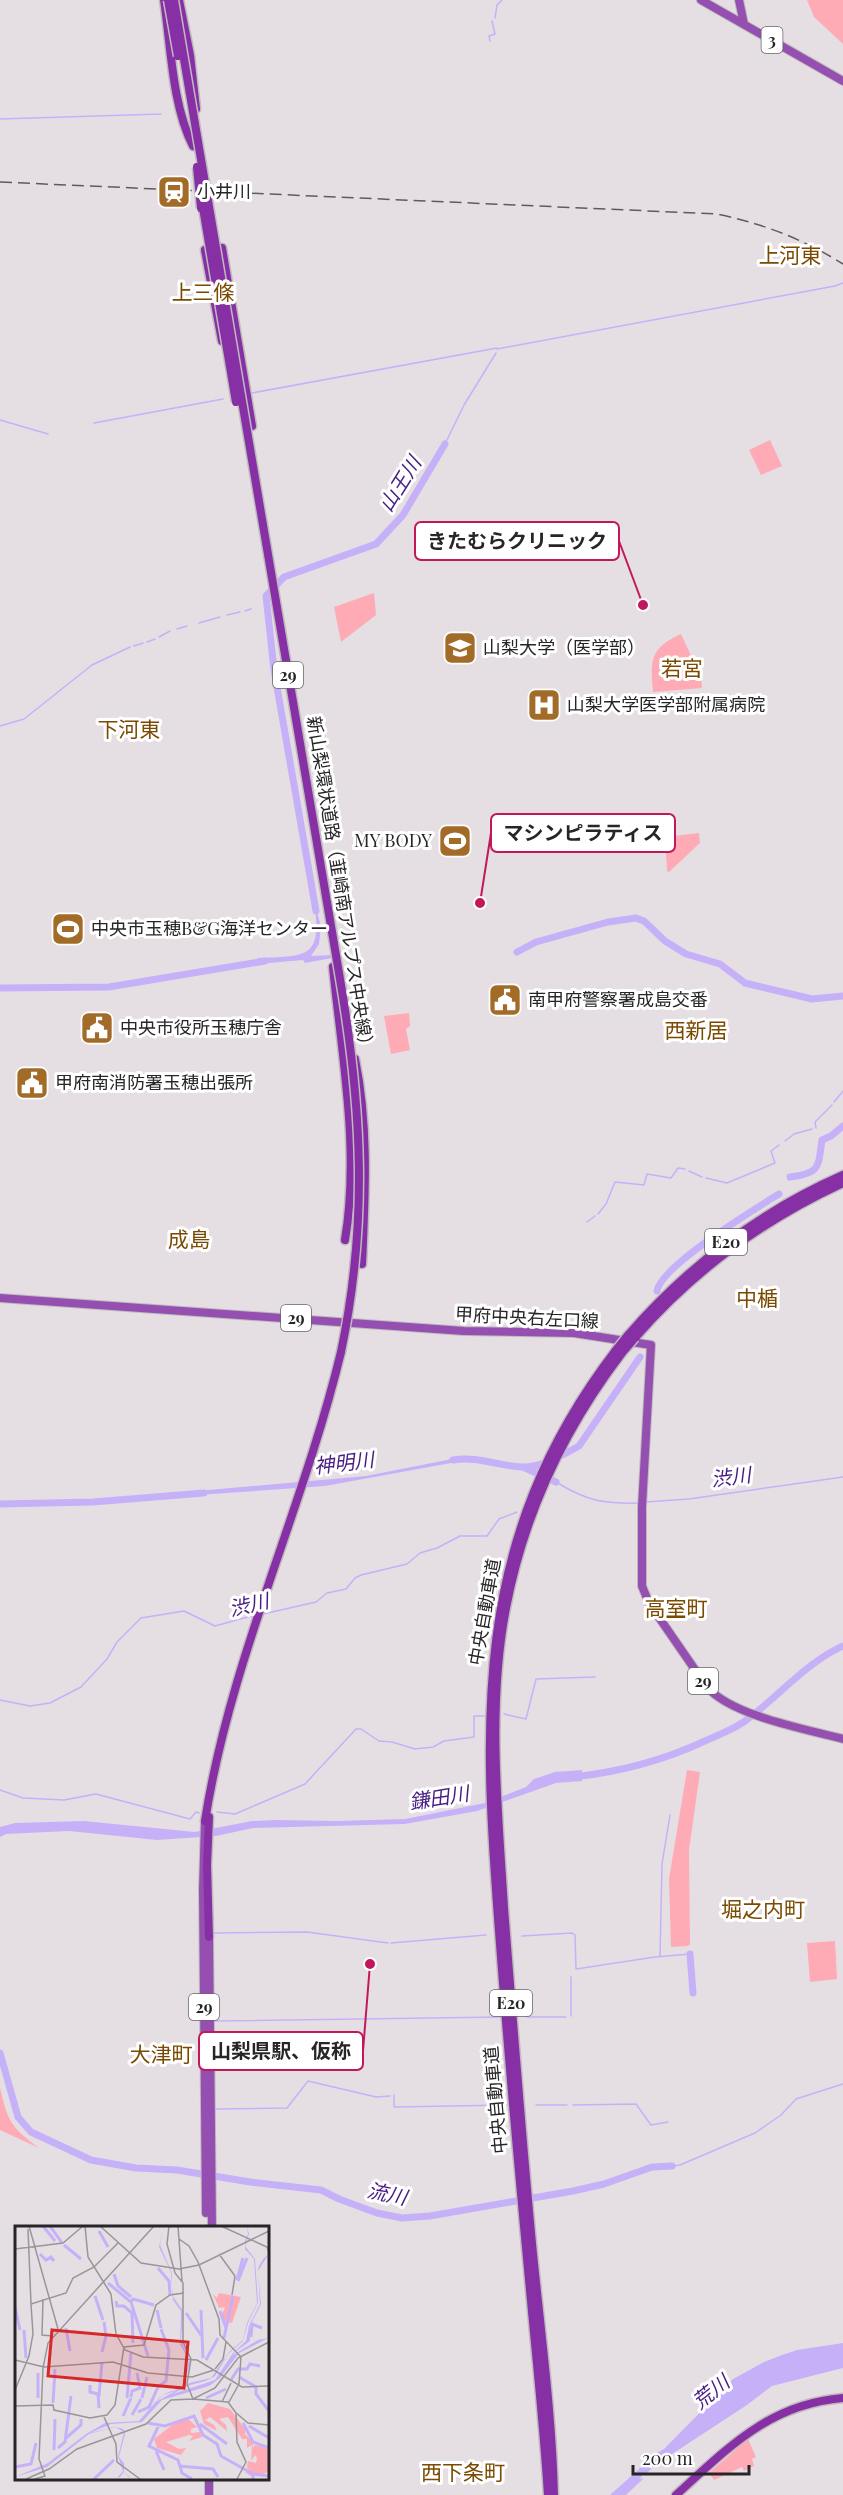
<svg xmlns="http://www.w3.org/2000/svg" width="843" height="2495" viewBox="0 0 843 2495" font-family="'Playfair Display','Noto Sans JP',serif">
  <rect width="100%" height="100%" fill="#e5dfe4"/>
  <path fill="#feabb5" d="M807,0H843V44L814,17Z
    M770,440L782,466L761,475L749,450Z
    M374,593L376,615L341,642L334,607Z
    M681,634L701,677L702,688L653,692C650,660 650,648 681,634Z
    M699,833L700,843L669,872L667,871L665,837Z
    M74,917L75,922L82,921L84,935L55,938L53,924L60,923V919Z
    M409,1013L410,1026L406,1029L410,1050L391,1054L384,1016Z
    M687,1770L700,1772L689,1850L690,1944L688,1946L671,1947L669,1879Z
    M835,1941L837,1979L810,1982L807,1943Z
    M0,2088C8,2122 11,2127 39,2148L0,2130Z
    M748,2439L756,2457L752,2459L754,2466L744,2471L742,2467L714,2480L709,2473Z"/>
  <path fill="#c6b1f9" d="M314,902L321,926L319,944L311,956L332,955V958L305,963L303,960L258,964V958C306,956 323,959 314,902Z
    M462,1457V1461L325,1486L198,1495L197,1491L366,1476Z
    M582,1770V1781L556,1783L477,1811L405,1824L253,1828L216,1836L157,1840L69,1831L6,1834L0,1837V1827L15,1823L84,1821L195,1832L252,1821L277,1820L337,1821L405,1819L485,1803L526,1787L534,1779L555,1772Z
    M843,2343V2368L772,2386L747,2405L666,2458L663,2457L647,2473H643L640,2479L644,2478L626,2495H610L639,2469L646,2459L664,2449L733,2379L764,2362L782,2355L797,2350Z"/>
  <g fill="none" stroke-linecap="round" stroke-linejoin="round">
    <path stroke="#c6b1f9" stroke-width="1.5" d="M495,18L497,5L502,0
      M490,41L489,36L495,34L492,21
      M0,119L161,114
      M497,349L835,286L843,283
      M252,393L497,348
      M0,420L48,434
      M94,423L223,399
      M445,444L464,405L496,353
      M245,611L251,609
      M227,615L240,612
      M199,623L220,617
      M177,629L187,626
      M159,637L170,631
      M147,642L155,639
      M134,646L143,643
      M0,726L24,719L92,665L130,647
      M834,1102L843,1091
      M816,1128L815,1122L832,1105
      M785,1141L794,1134L812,1129
      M689,1171L702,1177
      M706,1178L727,1183L775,1163L771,1151L779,1145
      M598,1214L606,1204L615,1182L644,1185L647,1174L671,1178L678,1168L685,1169
      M587,1222L595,1216
      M556,1482C587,1501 603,1504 640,1503
      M645,1502L689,1499L843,1477
      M263,1614L316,1602L327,1593L346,1589L355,1578L361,1575L407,1564L420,1553L437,1548L460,1536H487L499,1519L517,1512
      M0,1700L30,1706L50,1703L81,1687L107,1659L117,1642L141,1618L184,1611L215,1626L255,1615
      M504,1714L526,1719L536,1679L595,1677
      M0,1790L23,1798L64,1800L96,1794L190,1819L196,1812L199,1813
      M217,1812L235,1814L305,1784L356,1729H361L379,1741L392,1742L415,1749L433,1747L444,1741L474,1737V1716H486
      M214,1933L307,1932L388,1943
      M522,1936L572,1933L575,1935L576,1969L655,1957L690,1954
      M391,1943L486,1935
      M660,1957L662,1864L670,1815
      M571,1977V2016
      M527,2017H566
      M215,2021L500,2017
      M394,2095V2107L508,2105
      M536,2105H567
      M573,2105L636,2104L651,2125L668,2122
      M216,2109L287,2108L308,2081L376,2097L390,2096
      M672,2166L680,2165L755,2133L781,2115L796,2099L843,2084"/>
    <path stroke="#c6b1f9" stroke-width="7" d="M316,911L274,670L266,596L284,577L376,544L403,515L445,444
      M517,952L536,942L608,922L636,918L644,921L665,941L686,954L720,964L745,983L812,999L843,996
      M0,988L109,987L265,961
      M790,1177C821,1173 818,1167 822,1140L831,1136L843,1126
      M657,1291C661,1266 755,1209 779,1194
      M453,1460C478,1456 498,1466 522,1467C541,1468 563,1455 579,1446L640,1357
      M523,1467L556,1482
      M0,1504L93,1502L204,1493
      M573,1777C620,1772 662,1761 705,1741C720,1734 736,1729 749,1718C781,1694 806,1663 843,1646
      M690,1954L693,1993
      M0,2053L18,2117L31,2132L91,2160L136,2168L177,2170L250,2182L321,2190L339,2199L377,2213L402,2218L430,2216L573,2191L604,2184L652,2167L672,2166"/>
    <g stroke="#bfbabe" stroke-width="10">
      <path id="primary" d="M701,0L843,81
        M739,0L744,24
        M0,1298L464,1331L574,1333L651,1345L642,1507V1586L649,1603L707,1687C732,1716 806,1729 843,1739
        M205,1821L203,1889L206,2213
        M209,1933L212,2228
        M209,2478V2495"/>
    </g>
    <g stroke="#bfbabe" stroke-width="11">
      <path id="highway" d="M164,0C171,46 172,105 193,146
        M179,0L190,55L196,109
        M222,248L252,426
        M205,250L222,341
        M333,967C342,1057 360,1150 345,1240
        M355,1059C369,1127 365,1195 362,1264
        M628,1335C688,1266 759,1212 843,1175
        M635,1338C693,1271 763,1220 843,1183
        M205,1821C230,1660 303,1510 341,1352
        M209,1937L207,1865L209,1817
        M548,2495C544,2430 537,2365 531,2301C521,2195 511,2089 503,1983C485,1745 461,1552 616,1350
        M554,2495C552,2415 541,2334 533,2254C522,2139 513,2023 504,1908C498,1809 487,1706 506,1608C524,1514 564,1429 622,1353
        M676,2495C728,2448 769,2404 843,2398"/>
    </g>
    <use href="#primary" stroke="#954fb0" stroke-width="8"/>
    <use href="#highway" stroke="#8730a5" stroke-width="8"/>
    <path stroke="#5e5b5e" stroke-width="1.5" stroke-dasharray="12 6" stroke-linecap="butt" d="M0,182L717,214C764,224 803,239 843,264"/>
    <g stroke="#bfbabe" stroke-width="11" stroke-linecap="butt">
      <path id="highway-bridge" d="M168,0L178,56
        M174,0L340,979C362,1108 368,1223 341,1352
        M197,167L201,208
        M202,202L236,402
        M616,1350L628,1335
        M622,1353L635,1338"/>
    </g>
    <use href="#highway-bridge" stroke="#8730a5" stroke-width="8"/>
  </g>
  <defs>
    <g id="station-square" transform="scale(1.725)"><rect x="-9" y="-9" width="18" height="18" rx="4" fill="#a36b28" stroke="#fff"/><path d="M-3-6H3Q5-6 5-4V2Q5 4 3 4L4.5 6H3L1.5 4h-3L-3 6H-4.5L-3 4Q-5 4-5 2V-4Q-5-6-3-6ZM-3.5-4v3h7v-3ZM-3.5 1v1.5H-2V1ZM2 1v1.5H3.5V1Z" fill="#fff"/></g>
    <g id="university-square" transform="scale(1.725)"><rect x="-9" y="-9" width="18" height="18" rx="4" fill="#a36b28" stroke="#fff"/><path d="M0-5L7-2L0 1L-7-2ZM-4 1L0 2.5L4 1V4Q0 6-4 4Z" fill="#fff"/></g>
    <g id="hospital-square" transform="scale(1.725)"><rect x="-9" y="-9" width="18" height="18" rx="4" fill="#a36b28" stroke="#fff"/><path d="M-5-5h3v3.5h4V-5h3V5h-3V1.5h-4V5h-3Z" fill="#fff"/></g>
    <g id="stadium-square" transform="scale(1.725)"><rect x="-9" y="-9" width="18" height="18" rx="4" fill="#a36b28" stroke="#fff"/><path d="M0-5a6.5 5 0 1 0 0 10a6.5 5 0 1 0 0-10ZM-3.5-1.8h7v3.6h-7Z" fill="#fff"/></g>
    <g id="civic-square" transform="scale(1.725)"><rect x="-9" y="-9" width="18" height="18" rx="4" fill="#a36b28" stroke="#fff"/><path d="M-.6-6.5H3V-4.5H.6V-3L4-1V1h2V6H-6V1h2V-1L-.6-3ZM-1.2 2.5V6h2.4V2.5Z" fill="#fff"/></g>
  </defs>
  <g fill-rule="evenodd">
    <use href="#station-square" x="174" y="192"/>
    <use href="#university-square" x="460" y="648"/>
    <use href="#hospital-square" x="544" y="705"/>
    <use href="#stadium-square" x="455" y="841"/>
    <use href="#stadium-square" x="68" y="929"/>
    <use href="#civic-square" x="505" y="1000"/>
    <use href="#civic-square" x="97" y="1028"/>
    <use href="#civic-square" x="32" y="1083"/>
  </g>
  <g text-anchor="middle" stroke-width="6" stroke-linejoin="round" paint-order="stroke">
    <g fill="#fff" stroke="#686668" stroke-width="1.5">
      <rect x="761.5" y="27" width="21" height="26" rx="4.5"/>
      <rect x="273" y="662" width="30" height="26" rx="4.5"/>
      <rect x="705" y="1229" width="42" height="26" rx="4.5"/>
      <rect x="281" y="1305" width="30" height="26" rx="4.5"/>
      <rect x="688" y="1668" width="30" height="26" rx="4.5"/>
      <rect x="490" y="1990" width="42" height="26" rx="4.5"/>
      <rect x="189" y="1994" width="30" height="26" rx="4.5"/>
    </g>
    <g font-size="16" font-weight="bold" fill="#272527">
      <text x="772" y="46">3</text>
      <text x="288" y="681">29</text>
      <text x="726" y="1248">E20</text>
      <text x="296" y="1324">29</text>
      <text x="703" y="1687">29</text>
      <text x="511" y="2009">E20</text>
      <text x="204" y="2013">29</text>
    </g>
    <g font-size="18" fill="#272527" stroke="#fff" text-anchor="start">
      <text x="197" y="198">小井川</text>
      <text x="483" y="654">山梨大学（医学部）</text>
      <text x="567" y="711">山梨大学医学部附属病院</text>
      <text x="432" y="847" text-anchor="end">MY BODY</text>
      <text x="91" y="935">中央市玉穂B&amp;G海洋センター</text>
      <text x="528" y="1006">南甲府警察署成島交番</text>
      <text x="120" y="1034">中央市役所玉穂庁舎</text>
      <text x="55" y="1089">甲府南消防署玉穂出張所</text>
    </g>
    <g font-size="18" fill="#272527" stroke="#fff">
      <text transform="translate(340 885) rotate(81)" y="6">新山梨環状道路（韮崎南アルプス中央線）</text>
      <text transform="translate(527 1318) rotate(3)" y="6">甲府中央右左口線</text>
      <text transform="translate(485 1612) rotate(-80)" y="6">中央自動車道</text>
      <text transform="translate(496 2100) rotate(-95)" y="6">中央自動車道</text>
    </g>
    <g font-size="20" font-style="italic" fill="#481c82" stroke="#fff">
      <text transform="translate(400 484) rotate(-58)" y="7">山王川</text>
      <text transform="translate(344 1463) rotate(-7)" y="7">神明川</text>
      <text transform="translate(731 1477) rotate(-7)" y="7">渋川</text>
      <text transform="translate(249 1605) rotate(-13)" y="7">渋川</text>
      <text transform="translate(439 1798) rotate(-9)" y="7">鎌田川</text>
      <text transform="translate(387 2194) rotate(12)" y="7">流川</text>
      <text transform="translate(711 2392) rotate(-39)" y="7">荒川</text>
    </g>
    <g font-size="21" fill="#7b4a02" stroke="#fff">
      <text x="790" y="263">上河東</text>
      <text x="203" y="300">上三條</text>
      <text x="682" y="676">若宮</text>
      <text x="129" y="737">下河東</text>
      <text x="696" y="1038">西新居</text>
      <text x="189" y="1247">成島</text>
      <text x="757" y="1306">中楯</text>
      <text x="676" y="1616">高室町</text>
      <text x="763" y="1917">堀之内町</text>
      <text x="161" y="2062">大津町</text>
      <text x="463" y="2480">西下条町</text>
    </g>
  </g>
  <g transform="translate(15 2226)">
    <rect width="254" height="254" fill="#e5dfe4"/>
    <path d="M204,67L226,71L217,97L210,95L207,88L210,81L204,82L198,68L202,72ZM193,177L215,183L230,203V208L238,216V222L240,219L253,223V246L243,250L238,247L237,251L230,246H236L232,242L233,235L241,237L242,232L240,229L236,235L237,219L232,222V213H227L213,191L204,193L211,199L212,205L195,191L190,194L199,199L202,205L189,198L185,185ZM172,192L182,201L176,203V207L185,206L187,211L174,215L178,210L174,209L151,216L164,223L171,222L166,229L142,222L139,213L161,196Z" fill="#feabb5"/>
    <path d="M149,0L145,19L157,47V69L168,85L166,114L173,130L175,137L169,157L163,163L157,166L148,169L141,176L174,157L196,152L214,126L228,114L232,97L242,77L239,33L230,23V15L232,11L233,8L232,0L234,8L230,20L240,33L243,76L233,97L228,115L213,128L200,150L197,152L190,155L172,160L158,168L200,154L218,127L231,115L234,100L245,78L243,43L244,40L249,32L253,29L243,45L246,78L235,100V115L220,126L218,129L243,114L253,112L224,127L205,152L194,160L147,174L127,196L96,198L75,207L99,201L105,202L108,203L109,204L110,208L104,231L109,237V246L114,250L116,253L109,246L105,251L102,252L108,245L103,231L109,206L100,201L74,208L32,241L0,251L33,237L71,208L90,197L124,195L144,172L149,168L162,163L169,158L174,133L165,119L166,85L158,74L156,46L144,21Z" fill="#c6b1f9"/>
    <path fill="none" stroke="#c6b1f9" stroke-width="3" d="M28,0L40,15M35,0L47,17M84,5L93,21M49,19L66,33M25,28L31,34L36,31L39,35M143,42L154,55L155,69M99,48L103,60L116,71M222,54L228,32M223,55L232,32M93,57L116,76L133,130M80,70L88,94M101,75L102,80H109L117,87L118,117M116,76L118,73L139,79M0,81L5,104M142,84L146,102M186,84L188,132M205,85L211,102M171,87L186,109M51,102L55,125M146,103L154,124M9,104L11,132M236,111L237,98L247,102M209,112L218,70M87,126L91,110L89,96M191,134L203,112M224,151L241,161V168L254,185M216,154L223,143H232L235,138L245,140M75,159V166L83,168L84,182M84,170L87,136M116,171L117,165L125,162L122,147M23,172V147M112,172L116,127M127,172L132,151M191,172L211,163M38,177L40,143M123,186L134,181L143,161L151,155L154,124M117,189L126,173M108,190L116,172M133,197L150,200L179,190L188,209L202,218L206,230L238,248M228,197L238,216L254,222M185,198L212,218M144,199L134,220L163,234L167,247L177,253M234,200L254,212M51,212L66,199V193M43,222L50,216L56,170M39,224L40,193M141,225L149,244M164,240L198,243L203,251M0,241L16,238L21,217M79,253L99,234M238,253V248L254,250"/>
    <path fill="none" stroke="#999598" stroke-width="1.5" d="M14,0L43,103M70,0L73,31L96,68L101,108L110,124L128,131L182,134L227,161L254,160M85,0L126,37L164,43L184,39L254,5M154,0L152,18L160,47L168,57V116L176,133L172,158L178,173M163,0L167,55M206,0L252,21L254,26M13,3L16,78M164,13L174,20L183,36L204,93L205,109L226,131L224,158L214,176M0,23L48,17L68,0M204,28L220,50L217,69M28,73L27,109L38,110M0,134L29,141L98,136L133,147M200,143L208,133L211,116M133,147L177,151M177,151L199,144M0,164L14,130L18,108L16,78L51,67L58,52L79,41L103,17M178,173L213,176L221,187L222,216L231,236L222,253M207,176L216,157M0,180L38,179L39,184L75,192L92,189L100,179L109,121L129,119L141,79L155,69L169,67M220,186L233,197L254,199M89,191L101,218L102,236L125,253M11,253L34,243L62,223L131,198L156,174L178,173L200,162L223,132L254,116M20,253L30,250L24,233L28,142L33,117L139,0"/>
    <path fill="#d62828" fill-opacity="0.15" stroke="#d62828" stroke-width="3" d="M37,104L173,116L169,162L33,150Z"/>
    <rect width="254" height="254" fill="none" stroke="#272527" stroke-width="3"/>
  </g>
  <path fill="none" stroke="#c2185b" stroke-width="2" d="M643 605L619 541M480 903L491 833M370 1964L363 2051"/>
  <g fill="#c2185b" stroke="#fff" stroke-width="2">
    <circle cx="643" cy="605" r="6"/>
    <circle cx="480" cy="903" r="6"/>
    <circle cx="370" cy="1964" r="6"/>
  </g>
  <g fill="#fff" stroke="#c2185b" stroke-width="2">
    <rect x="415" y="522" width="204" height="38" rx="6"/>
    <rect x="491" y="814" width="184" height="38" rx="6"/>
    <rect x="199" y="2032" width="164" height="38" rx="6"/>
  </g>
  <g font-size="20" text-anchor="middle" font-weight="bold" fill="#272527">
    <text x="517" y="548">きたむらクリニック</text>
    <text x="583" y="840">マシンピラティス</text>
    <text x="281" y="2058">山梨県駅、仮称</text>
  </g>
  <path d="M633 2465v9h116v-9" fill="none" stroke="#272527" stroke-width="3"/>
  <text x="642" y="2465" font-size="18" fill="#272527" stroke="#ffffff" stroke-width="4.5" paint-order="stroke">200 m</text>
</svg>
